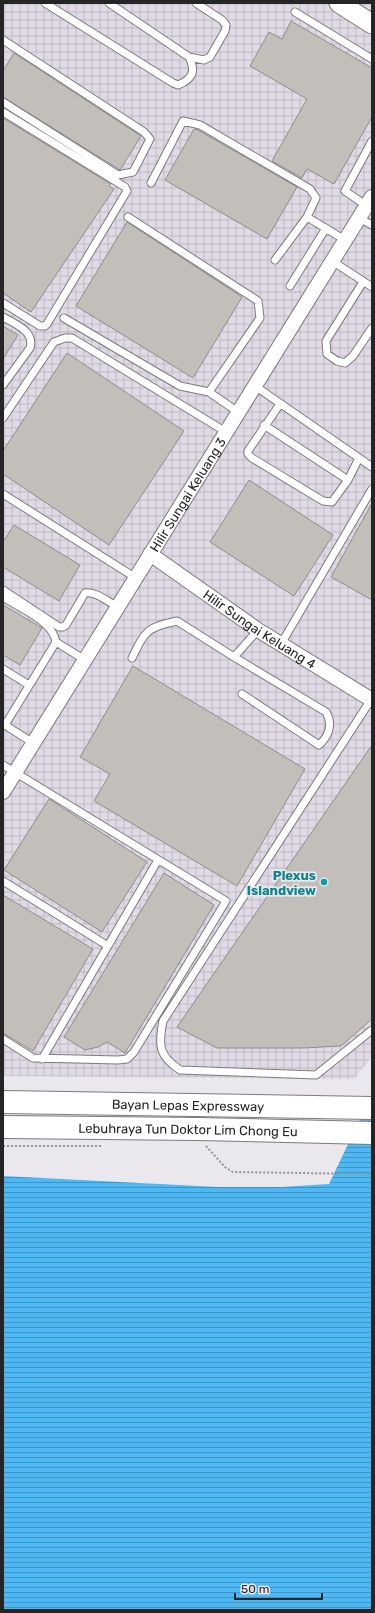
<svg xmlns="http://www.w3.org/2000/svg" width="375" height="1613" viewBox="0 0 375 1613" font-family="Rubik,sans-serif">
  <defs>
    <pattern id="industrial-grid" width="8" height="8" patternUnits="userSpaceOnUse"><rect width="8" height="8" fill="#e0dae6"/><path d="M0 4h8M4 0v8" fill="none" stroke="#c0bbc5"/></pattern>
    <pattern id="water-rules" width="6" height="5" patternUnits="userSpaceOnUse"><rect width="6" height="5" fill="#4eb8f4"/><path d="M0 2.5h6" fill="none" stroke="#4195c5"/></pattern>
  </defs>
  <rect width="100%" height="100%" fill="#eae8ed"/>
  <path fill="url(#industrial-grid)" d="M3,3H372V1057L354,1079L3,1076Z"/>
  <path fill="url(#water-rules)" d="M372,1094V1610H3V1176L218,1187H281L329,1184Z"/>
  <path fill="#c2beba" stroke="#908c89" d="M291,21L372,68V117L334,184L307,169L302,178L272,161L307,99L250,66L269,32L282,39Z
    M14,53L141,136L120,170L3,97V71Z
    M3,118L111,184L109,186L114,189L31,312L3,293Z
    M194,129L198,130L297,187L267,239L165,180Z
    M127,222L242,297L193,378L76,306Z
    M3,326L18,335L3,359Z
    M67,353L184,431L109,545L3,474V451Z
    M249,480L333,535L294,596L210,542Z
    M372,503V600L331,577Z
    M14,525L80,565L59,601L3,567V542Z
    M3,605L42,628L20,665L3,655Z
    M133,666L305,769L237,886L94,801L110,774L80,757Z
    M372,745V1019L341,1046L303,1048H217L177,1027Z
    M49,799L147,862L102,932L4,870Z
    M164,873L214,905L125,1053L107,1042L98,1047L85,1050L64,1037Z
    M3,895L93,949L33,1051L3,1033Z"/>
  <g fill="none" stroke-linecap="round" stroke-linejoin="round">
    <g stroke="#7d7b7f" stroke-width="9">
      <path id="lane" d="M45,3L173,83L178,85C193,79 196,71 189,57
        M109,3L189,57L204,60L210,57L225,31L226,25L222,20L196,3
        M295,12L372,59
        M3,40L144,132L150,139L133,172L118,175L3,102
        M3,112L125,187L127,191L47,324L45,326H40L3,303
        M151,183L183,121L200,125L310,189L316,198L307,217L345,240
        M367,206L345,191L372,141
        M128,217L258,301L260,318L209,392L238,412
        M359,218L372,225
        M275,260L307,217
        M332,261L372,287
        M363,282L326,341L327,354L337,361L345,363L353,356L372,328
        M290,286L326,228
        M3,317C15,324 35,331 30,348L3,385
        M64,318L180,386L209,392
        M255,386L372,467
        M280,404L248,451V454L252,458L323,501L332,502L348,480L359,458
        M3,418L54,342L65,338H72L226,432
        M264,425L348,480
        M3,494L136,578
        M3,590L59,627H63L66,625L85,593C96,591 108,602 118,607
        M3,597C20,608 53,621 56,642L85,660
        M281,644L372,489
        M234,657L326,712C333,724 329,736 319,745L242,694
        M132,658C145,631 147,627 177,621L234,657L258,630
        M3,669L29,685
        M372,698L163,1021C158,1046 159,1056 180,1070L316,1075L372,1030
        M33,743L5,725L56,642
        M3,765L226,901L134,1052L127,1059L118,1060L33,1058L3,1039
        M3,881L108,946
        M42,1059L158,860"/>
    </g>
    <g stroke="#7d7b7f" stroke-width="16">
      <g id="street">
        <path id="s1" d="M150,554L258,630L372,700"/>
        <path id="s2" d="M3,792L372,197"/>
      </g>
    </g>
    <g stroke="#7d7b7f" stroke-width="21">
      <path id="secondary" d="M339,3L372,24"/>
    </g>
    <g stroke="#7d7b7f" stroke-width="24">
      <g id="highway">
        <path id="s3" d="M3,1102L372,1108"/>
        <path id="s4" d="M3,1127L197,1129L372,1133"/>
      </g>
    </g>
    <path stroke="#959498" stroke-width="2" stroke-dasharray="2 2" stroke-linecap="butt" d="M3,1146H102
      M206,1146L226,1168L233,1172L372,1174"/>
    <use href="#lane" stroke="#fff" stroke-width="7"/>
    <use href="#street" stroke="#fff" stroke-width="14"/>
    <use href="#secondary" stroke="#fff" stroke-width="19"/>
    <use href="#highway" stroke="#fff" stroke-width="22"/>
  </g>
  <circle fill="#0f9aa8" stroke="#eae8ed" stroke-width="1.5" cx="324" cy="882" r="4"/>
  <g text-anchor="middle" stroke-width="3.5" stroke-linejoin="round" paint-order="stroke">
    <g font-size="13" fill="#252426" stroke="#eae8ed">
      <text dy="5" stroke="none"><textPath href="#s2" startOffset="350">Hilir Sungai Keluang 3</textPath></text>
      <text dy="5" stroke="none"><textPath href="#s1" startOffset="133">Hilir Sungai Keluang 4</textPath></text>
      <text dy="5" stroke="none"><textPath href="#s3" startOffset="185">Bayan Lepas Expressway</textPath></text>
      <text dy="5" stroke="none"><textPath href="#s4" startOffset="185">Lebuhraya Tun Doktor Lim Chong Eu</textPath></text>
    </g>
    <g font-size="13" font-weight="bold" fill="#0d838f" stroke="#eae8ed" text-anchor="end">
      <text x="316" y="880">Plexus<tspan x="316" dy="15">Islandview</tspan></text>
    </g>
  </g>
  <rect width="375" height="1613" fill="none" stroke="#252426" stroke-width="8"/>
  <path d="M235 1593v6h87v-6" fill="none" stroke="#252426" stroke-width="2"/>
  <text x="241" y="1593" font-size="12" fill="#252426" stroke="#eae8ed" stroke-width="3" paint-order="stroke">50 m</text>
</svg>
